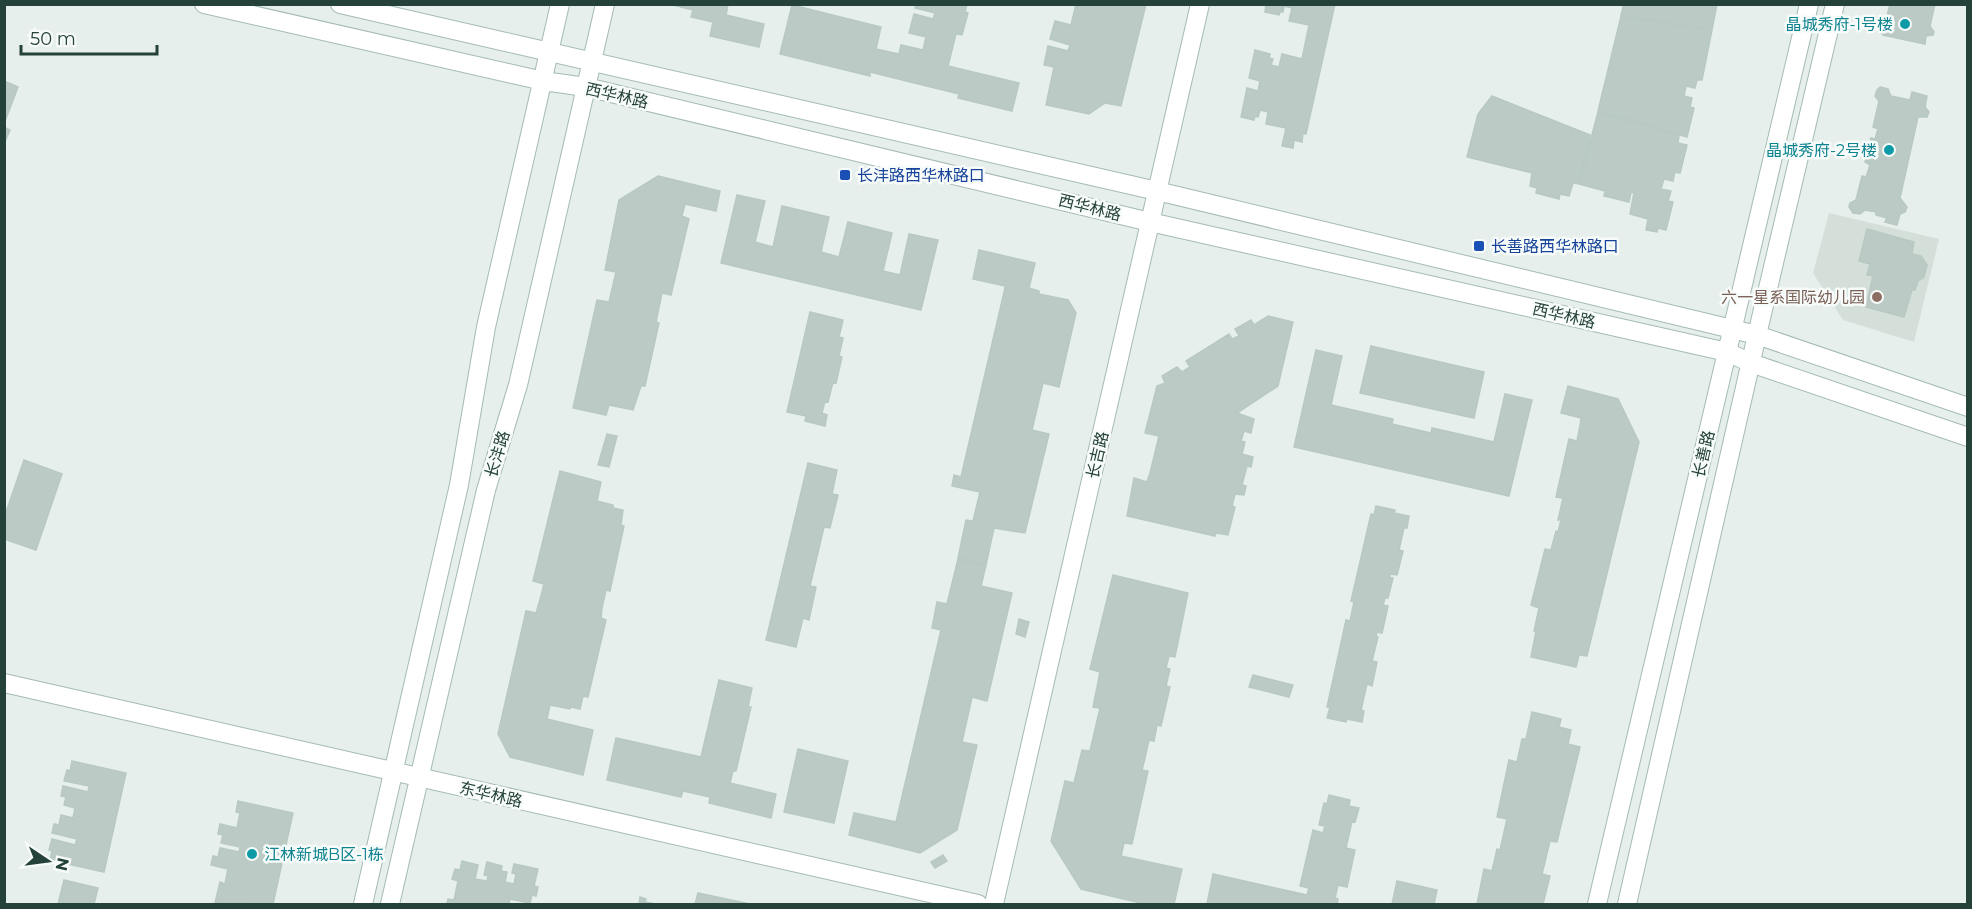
<svg xmlns="http://www.w3.org/2000/svg" width="1972" height="909" viewBox="0 0 1972 909" font-family="Montserrat,'Noto Sans SC',sans-serif">
  <rect width="100%" height="100%" fill="#e6efeb"/>
  <path fill="#d4dfda" d="M1829,213L1939,239L1914,342L1843,320L1813,273Z"/>
  <path fill="#bbcac4" stroke="#b8c9c2" stroke-width="1.5" d="M669,4H728L726,15L764,24L759,47L710,36L713,22L691,17L693,10Z
    M916,4H967L965,12L968,13L962,35L956,34L948,66L1019,83L1012,111L958,98L959,94L870,72V76L780,54L792,5L881,27L876,49L899,54L901,45L923,50L926,37L909,33L914,14L933,19L935,13L915,8Z
    M1146,4L1121,106L1105,103L1089,114L1046,105L1054,67L1044,65L1048,46L1068,51L1070,45L1050,39L1055,21L1071,25L1076,4Z
    M1266,4H1335L1306,134L1303,133L1302,142L1294,140L1293,148L1282,146L1286,128L1266,124L1268,112L1260,110L1258,117L1255,116L1254,120L1241,117L1247,88L1258,91L1260,81L1249,78L1255,50L1270,54L1269,58L1273,59L1271,65L1279,67L1282,54L1302,59L1309,25L1289,21L1292,8L1284,6L1283,12H1280L1279,15L1265,12Z
    M1624,4H1717L1712,30L1621,15Z
    M1890,4H1935L1930,26L1934,32L1933,35L1926,36L1925,44L1883,35L1879,29L1880,23L1886,20Z
    M1621,16L1712,30L1702,80H1697L1695,88L1686,86L1684,96L1692,98L1690,107L1694,108L1687,137L1598,111Z
    M4,81L18,87L4,124Z
    M1880,87L1888,89L1891,96L1910,100L1912,92L1927,96L1925,107L1929,112L1927,117H1918L1900,198L1907,207L1905,212L1900,214L1897,225L1885,222L1887,218L1876,215V212L1865,210L1860,214L1853,213L1849,207L1850,203L1856,200L1862,176L1866,177L1870,165L1865,162L1871,138L1875,139L1878,129L1873,127L1879,101L1875,96L1877,90Z
    M1492,96L1590,135L1579,184L1573,183L1569,196L1560,194L1559,199L1536,193L1537,188L1530,186L1532,173L1467,157L1478,114Z
    M1598,112L1679,135L1678,143L1687,145L1680,173L1675,172L1673,181L1664,179L1661,189L1671,191L1668,201L1673,202L1666,230L1658,228L1657,232L1646,230L1648,219L1630,214L1634,193L1631,192L1629,202L1604,196L1605,191L1579,184Z
    M4,127L10,130L4,144Z
    M658,176L720,191L716,211L685,204L682,216L689,219L671,295L662,293L656,322L659,323L645,386H641L633,410L609,405L606,415L573,408L597,300L609,302L616,272L605,270L619,200Z
    M737,195L765,201L755,242L773,247L782,206L829,217L821,252L839,257L848,222L892,233L883,271L900,275L909,234L938,240L921,310L721,263Z
    M1867,229L1914,242L1912,254L1921,256L1927,265L1924,277L1918,281L1915,290H1912L1904,317L1866,307L1873,276L1867,275L1870,264L1859,261Z
    M979,250L1035,263L1029,288L1039,291V294L1068,300L1076,313L1059,387L1043,383L1032,430L1049,434L1025,533L994,528L986,565L958,558L966,520L973,521L980,492L952,486L954,475L961,477L1005,288V286L973,279Z
    M810,312L843,320L839,337L843,338L839,356L842,357L836,383L833,382L828,402L825,401L822,413L827,415L825,426L805,421L806,416L787,412Z
    M1268,316L1293,322L1278,386L1237,413L1254,419L1251,433L1244,431L1241,441L1245,442L1242,454L1253,457L1251,467L1247,466L1242,485L1246,486L1244,495L1235,494L1232,506L1235,507L1228,535L1216,533L1215,536L1127,516L1134,478L1147,482L1150,473L1159,436L1145,433L1157,386L1165,383L1162,376L1177,367L1182,372L1190,367L1186,361L1229,334L1232,339L1239,336L1235,329L1251,320L1254,325Z
    M1371,346L1484,372L1474,418L1360,393Z
    M1316,350L1342,356L1331,405L1393,419L1392,424L1431,433L1432,428L1494,442L1505,394L1532,400L1509,496L1294,447Z
    M1568,386L1618,399L1639,442L1587,656L1579,655L1576,667L1531,657L1536,631H1534L1539,608L1531,605L1545,549L1551,550L1556,531L1558,532L1561,520H1558L1563,498L1556,497L1569,439L1577,441L1580,426L1581,418L1561,413Z
    M607,434L617,436L609,467L598,465Z
    M24,460L62,474L36,550L4,539V518Z
    M808,463L837,470L832,494L838,495L830,528L824,527L810,586L816,587L809,620L803,618L796,647L766,640Z
    M560,471L601,482L597,501L613,505V508L623,510L621,525L624,526L610,591L606,590L602,608L601,618L606,620L588,697L583,696L580,709L571,707L570,709L550,705L547,719L593,730L583,775L510,757L498,734L526,611L536,613L541,596L544,584L533,581Z
    M1376,506L1395,510L1394,513L1409,516L1407,528H1404L1399,550L1403,551L1397,575L1390,574V578H1393L1388,598H1385L1383,605L1388,606L1382,633L1377,632L1376,637H1378L1372,661L1377,662L1372,686L1367,684L1361,710L1364,711L1362,722L1347,719L1346,722L1327,718L1330,707H1327L1346,620L1350,621L1354,602L1351,601L1371,514L1374,515Z
    M958,559L986,565L981,586L1012,593L987,701L972,697L962,742L977,745L957,830L920,853L849,835L854,813L896,822L941,630L932,628L937,602L947,604Z
    M1113,575L1188,593L1175,657L1169,656L1166,668L1170,669L1166,686L1170,687L1161,726L1157,725L1154,741L1149,740L1144,762L1142,770L1148,771L1132,844L1124,843L1121,856L1182,869L1174,904H1145L1081,889L1051,841L1065,781L1074,783L1082,750L1090,751L1100,708L1093,707L1100,672L1090,669Z
    M1019,619L1029,622L1025,637L1016,634Z
    M1253,675L1293,685L1289,697L1249,687Z
    M719,680L752,688L748,707H751L736,771H733L730,783L776,794L771,818L709,803L710,797L683,791L681,797L607,780L616,738L701,757Z
    M1532,712L1561,719L1559,727L1571,730L1568,744L1580,747L1557,842L1550,841L1542,874L1550,876L1543,904H1477L1484,869L1492,871L1497,849L1500,850L1507,819L1497,817L1509,760L1517,762L1522,739H1526Z
    M798,749L848,761L834,823L784,812Z
    M72,761L126,773L104,872L50,860L52,851L49,850L52,839L75,845L77,839L52,833L54,824L59,825L61,815L73,818L75,808L64,805L66,797L61,796L63,786L88,792L89,786L64,781L67,770L70,771Z
    M1329,795L1350,800L1349,806L1359,808L1355,822L1352,821L1346,848L1355,850L1347,887L1338,885L1335,898L1338,899L1337,904H1207L1213,874L1307,895L1309,888L1300,886L1313,830L1323,833L1325,826L1319,825L1324,803L1327,804Z
    M238,801L293,813L273,904L215,903L220,882L225,884L228,869L211,865L213,856L218,857L220,848L239,852L240,847L221,843L223,835L218,834L220,824L237,828L240,813L236,812Z
    M943,855L947,861L935,868L931,862Z
    M462,861L478,865L475,879L487,881L488,876L484,875L487,862L502,866L501,871L507,872L505,882L514,884L516,874L512,873L514,864L538,869L534,886L538,887L536,896L532,895L530,903L510,899L509,904H447L448,899L454,900L458,881L452,879L455,869L460,870Z
    M64,880L98,888L94,904H58Z
    M1397,881L1437,890L1434,904H1392Z
    M698,893L750,904H695Z
    M640,897L646,899L645,902L655,904H639Z"/>
  <g fill="none" stroke-linecap="round" stroke-linejoin="round">
    <g stroke="#a4bbb3" stroke-width="20">
      <path id="secondary" d="M204,4L543,81L586,87L1150,222L1727,352L1751,363L1968,437
        M340,4L1157,191L1757,335L1968,407
        M4,683L978,904
        M363,904L459,485L486,327L560,4
        M390,904L486,490L518,385L605,4
        M994,904L1200,4
        M1597,904L1809,4
        M1627,904L1757,335L1835,4"/>
    </g>
    <use href="#secondary" stroke="#fff" stroke-width="18"/>
  </g>
  <g fill="#0f9aa8" stroke="#f7fbf9" stroke-width="2">
    <circle cx="1905" cy="24" r="6"/>
    <circle cx="1889" cy="150" r="6"/>
    <circle cx="252" cy="854" r="6"/>
  </g>
  <g fill="#1a4fb4" stroke="#f7fbf9" stroke-width="2">
    <rect x="839" y="169" width="12" height="12" rx="3"/>
    <rect x="1473" y="240" width="12" height="12" rx="3"/>
  </g>
  <circle fill="#8d6e63" stroke="#f7fbf9" stroke-width="2" cx="1877" cy="297" r="6"/>
  <g text-anchor="middle" stroke-width="5" stroke-linejoin="round" paint-order="stroke">
    <g font-size="16" fill="#0d838f" stroke="#f7fbf9" text-anchor="end">
      <text x="1893" y="30">晶城秀府-1号楼</text>
      <text x="1877" y="156">晶城秀府-2号楼</text>
      <text x="264" y="860" text-anchor="start">江林新城B区-1栋</text>
    </g>
    <g font-size="16" fill="#24423a" stroke="#f7fbf9">
      <text transform="translate(617 95) rotate(13)" y="6">西华林路</text>
      <text transform="translate(1090 207) rotate(14)" y="6">西华林路</text>
      <text transform="translate(1564 315) rotate(13)" y="6">西华林路</text>
      <text transform="translate(497 454) rotate(-73)" y="6">长沣路</text>
      <text transform="translate(1703 454) rotate(-77)" y="6">长善路</text>
      <text transform="translate(1097 455) rotate(-77)" y="6">长吉路</text>
      <text transform="translate(491 794) rotate(13)" y="6">东华林路</text>
    </g>
    <g font-size="16" fill="#164399" stroke="#f7fbf9" text-anchor="start">
      <text x="857" y="181">长沣路西华林路口</text>
      <text x="1491" y="252">长善路西华林路口</text>
    </g>
    <g font-size="16" fill="#785e54" stroke="#f7fbf9" text-anchor="end">
      <text x="1865" y="303">六一星系国际幼儿园</text>
    </g>
  </g>
  <rect width="1972" height="909" fill="none" stroke="#24423a" stroke-width="12"/>
  <g transform="translate(48 861) rotate(103)" stroke="#f7fbf9" stroke-width="4.5" paint-order="stroke">
  <path d="M0-4.5L10 22L0 15L-10 22Z" fill="#24423a"/>
  <text y="-9" font-size="16" font-weight="bold" text-anchor="middle" fill="#24423a">N</text>
  </g>
  <path d="M21 45v9h136v-9" fill="none" stroke="#24423a" stroke-width="3"/>
  <text x="30" y="45" font-size="18" fill="#24423a" stroke="#f7fbf9" stroke-width="4.5" paint-order="stroke">50 m</text>
</svg>
